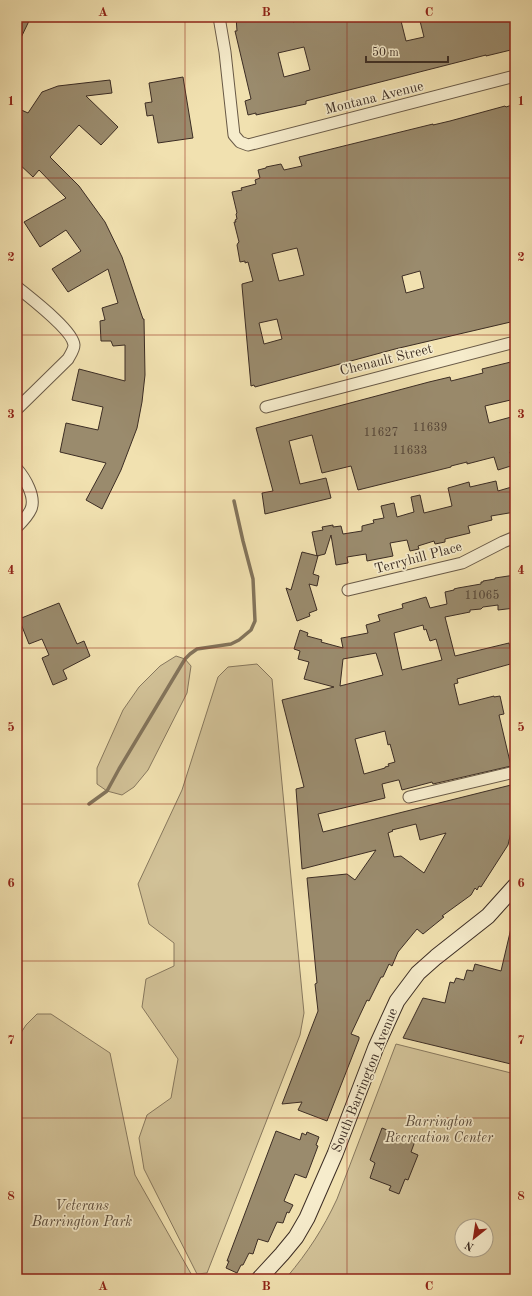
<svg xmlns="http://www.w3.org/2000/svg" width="532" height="1296" viewBox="0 0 532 1296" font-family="'Old Standard TT',serif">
  <rect width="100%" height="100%" fill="#f1e1b0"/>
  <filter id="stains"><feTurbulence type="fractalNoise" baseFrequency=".005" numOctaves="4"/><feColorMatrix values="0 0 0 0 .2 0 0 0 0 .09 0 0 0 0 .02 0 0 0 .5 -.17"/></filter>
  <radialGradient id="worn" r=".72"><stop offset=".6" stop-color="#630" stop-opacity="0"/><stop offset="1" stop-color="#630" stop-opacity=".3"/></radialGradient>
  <path fill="#d2c298" stroke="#87785e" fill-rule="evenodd" d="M176,656L185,659L191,666L187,693L148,770L134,787L122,795L107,791L97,784V768L123,710L139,687L160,666Z
    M257,664L272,679L304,1013L300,1035L207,1273L197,1274L144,1169L139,1138L147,1115L171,1098L178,1059L142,1007L146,979L174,966V943L149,924L138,884L182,790L218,677L228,667Z
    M37,1014H51L110,1053L135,1175L194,1279H17V1039L26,1025Z
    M396,1044L515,1074V1279H287V1277C308,1252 323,1229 337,1199ZM462,1226H486V1250H462Z"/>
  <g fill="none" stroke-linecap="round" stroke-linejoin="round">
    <path stroke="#83745b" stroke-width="3.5" d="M89,804L107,791L119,769L185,659L190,654L197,649L231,644L239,640L251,630L255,621L253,579L243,541L234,501"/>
  </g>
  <path fill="#9a8b6d" stroke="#3c2d24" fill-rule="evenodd" d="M17,17H21L29,21L17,46Z
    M236,17H277V21L292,18L293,22L312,17H400L406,41L424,37L419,17H515V49L486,56V55L306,101V104L256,115V113L248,115L245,101L251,99L235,31H237ZM304,47L310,70L284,77L278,53Z
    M183,77L193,138L158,143L153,115L147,116L145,103L152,102L149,83Z
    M110,80L112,93L86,96L118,127L101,145L79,125L50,157L79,186L105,222L122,257L143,319H144L145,375L142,402L137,428L121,470L102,509L86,500L106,463L60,452L66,423L98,430L103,407L72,400L79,369L125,381V345L113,346L111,341H101L100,321L105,320L102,308L118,303L108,269L68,292L52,269L81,251L66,230L40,247L24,222L66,198L39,170L33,177L17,162V108L28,113L42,92L58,86Z
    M512,105L515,114V195H513L515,205V321L395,349L255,387L254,385L251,386L242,286V284L253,281L248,262L245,263V261L240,262L237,245L238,243L239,242L234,222H236L235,220L237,219L236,214L237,213L232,192L242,190L241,188L256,184L255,180L260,178L258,170L266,168V167L281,164L284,170L302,166L299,157L433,124V125L450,121L505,106L506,107ZM297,248L304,275L279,281L272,254ZM420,271L424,288L406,293L402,276ZM277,319L282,339L264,344L259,323Z
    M515,361V399L485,406L489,423L515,416V450L510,452L514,465L498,470L494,457L467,464V462L451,466V467L358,490L351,466L322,473L312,435L289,441L300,484L326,478L331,498L265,514L262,493L273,491L256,428L429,382L450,377L451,381L483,373L482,369Z
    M496,481L498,491L515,486V512L491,516L492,520L468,526L470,533L445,539V542L435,544L434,541L418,546L419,549L410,551L407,540L390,543L393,556L367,561L366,554L347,557L348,563L336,565L331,535L325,554L317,556L312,532L323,530L322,527L333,525V527L341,526L343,534L362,531V526L374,523L373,520L384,518L381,506L394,503L397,517L414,512L411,497L420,495L424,513L452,506L448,488L469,482L470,487Z
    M302,552L318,556L313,574L319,576L317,586L309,584L317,610L309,613L310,616L297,621L286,588L291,590Z
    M515,575V608L498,610V605L483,607L481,609L470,610V612L445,617L455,656L509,643L514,663L457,679L458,683L454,684L459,705L494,696V697L500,696L504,714L499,715L511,766L433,784L432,782L402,790L399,780H398L382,784L385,798L318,814L323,832L515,784V828L514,833L511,832L508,845L481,887L479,886L477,890L475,888L471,895L442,916L444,917L423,934L417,929L398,952L392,966L389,964L383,977H381L369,1001L367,1000L351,1034L359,1037V1039L327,1121L298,1110L302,1102L282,1104L318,1011L315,984L317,983L307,878L347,874L355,880L376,850L302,869L296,789L304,787L282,700L334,687L304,679L309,662L298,659L300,651L294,649L300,630L308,633L307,636L322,640L321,642L343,648L341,638H342L368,633L366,625L380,621L378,615L403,608L402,604L426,597L430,608L447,604L445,592L454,590V589L458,588L481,584V582H483V581L495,579V578ZM423,625L424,630L426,629L430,641L436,639L442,660L402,670L394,633ZM376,653L383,675L340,686L343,659ZM385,731L388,745L390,744L395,762L388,764L389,766L385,767V768L364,774L355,739ZM416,824L420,840L446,833L424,873L401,856L394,857L388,833L393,831L392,830Z
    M59,603L77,644L84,641L90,656L63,670L67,679L53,685L42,658L49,655L42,639L29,644L19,619Z
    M512,924H515V1065L403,1038L423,998L445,1003L450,982L454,983L456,978L464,980L467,970L473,971L475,964L501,971Z
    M382,1128L415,1141L411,1152L418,1155L408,1180L405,1179L399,1194L389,1190L391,1186L370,1178L375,1163L370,1160Z
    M276,1131L300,1140L302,1133L306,1135L307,1132L319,1137L316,1145L318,1146L306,1178L295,1174L284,1201L293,1205L289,1213L287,1212L283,1223L277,1222L268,1242L258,1239L253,1254L249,1253L243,1265H241L237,1273L226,1268L229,1261H227Z"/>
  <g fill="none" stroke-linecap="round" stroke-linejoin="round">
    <g stroke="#695a47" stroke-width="13">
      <path id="street" d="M219,17L225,52L234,135L240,142L248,145L515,76
        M17,287C29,297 73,330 74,345C74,350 70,355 68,359L17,409
        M266,407L515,342
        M17,469C25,478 36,497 31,509C28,516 22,522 17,527
        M348,590L462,563L503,542L515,537
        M409,797L515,772"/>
    </g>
    <g stroke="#3c2d24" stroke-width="17">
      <path id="secondary" d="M259,1279L282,1254L296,1237L307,1218L335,1154L376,1047L397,1001L418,973L436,957L488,916L515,886"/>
    </g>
    <use href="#street" stroke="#f6eccc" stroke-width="11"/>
    <use href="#secondary" stroke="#f6eccc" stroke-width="15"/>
  </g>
  <path fill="none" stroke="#8f2418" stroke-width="1" stroke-opacity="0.55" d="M185,17V1279M347,17V1279M17,178H515M17,335H515M17,492H515M17,648H515M17,804H515M17,961H515M17,1118H515"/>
  <g text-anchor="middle" stroke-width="3.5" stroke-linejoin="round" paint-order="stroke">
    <g font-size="12" fill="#544436">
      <text x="430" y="431">11639</text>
      <text x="381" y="436">11627</text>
      <text x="410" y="454">11633</text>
      <text x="482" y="599">11065</text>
    </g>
    <g font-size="14" fill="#3c2d24" stroke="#f6eccc">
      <text transform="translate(374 97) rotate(-14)" y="5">Montana Avenue</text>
      <text transform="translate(386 359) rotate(-14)" y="5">Chenault Street</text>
      <text transform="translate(418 557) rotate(-15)" y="5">Terryhill Place</text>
      <text transform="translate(364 1080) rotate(-68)" y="5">South Barrington Avenue</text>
    </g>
    <g font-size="14" font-style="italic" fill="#5a4b3b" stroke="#f6eccc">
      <text x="439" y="1126">Barrington<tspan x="439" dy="16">Recreation Center</tspan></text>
      <text x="82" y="1210">Veterans<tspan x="82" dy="16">Barrington Park</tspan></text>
    </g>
  </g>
  <rect width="532" height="1296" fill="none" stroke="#f1e1b0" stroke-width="44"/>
  <g transform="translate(474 1238) rotate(210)"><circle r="19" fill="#f6eccc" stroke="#aca089"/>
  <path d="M0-3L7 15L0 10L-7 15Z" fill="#8f2418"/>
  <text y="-6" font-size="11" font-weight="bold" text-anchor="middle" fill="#3c2d24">N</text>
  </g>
  <path d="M366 56v6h82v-6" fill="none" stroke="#3c2d24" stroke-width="2"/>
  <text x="372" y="56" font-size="12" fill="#3c2d24" stroke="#f6eccc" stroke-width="3" paint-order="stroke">50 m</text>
  <rect x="22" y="22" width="488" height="1252" fill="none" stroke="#8f2418" stroke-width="1.5"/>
  <g font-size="13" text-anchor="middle" font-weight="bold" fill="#8f2418">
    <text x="103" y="16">A</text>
    <text x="266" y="16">B</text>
    <text x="429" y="16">C</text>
    <text x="11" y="105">1</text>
    <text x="521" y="105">1</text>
    <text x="11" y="261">2</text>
    <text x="521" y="261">2</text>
    <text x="11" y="418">3</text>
    <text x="521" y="418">3</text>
    <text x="11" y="574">4</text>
    <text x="521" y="574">4</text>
    <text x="11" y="731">5</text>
    <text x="521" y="731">5</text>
    <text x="11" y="887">6</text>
    <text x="521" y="887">6</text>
    <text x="11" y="1044">7</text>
    <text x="521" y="1044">7</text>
    <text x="11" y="1200">8</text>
    <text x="521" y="1200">8</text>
    <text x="103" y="1290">A</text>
    <text x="266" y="1290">B</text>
    <text x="429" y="1290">C</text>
  </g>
  <rect width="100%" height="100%" filter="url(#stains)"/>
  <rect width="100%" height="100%" fill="url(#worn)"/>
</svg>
